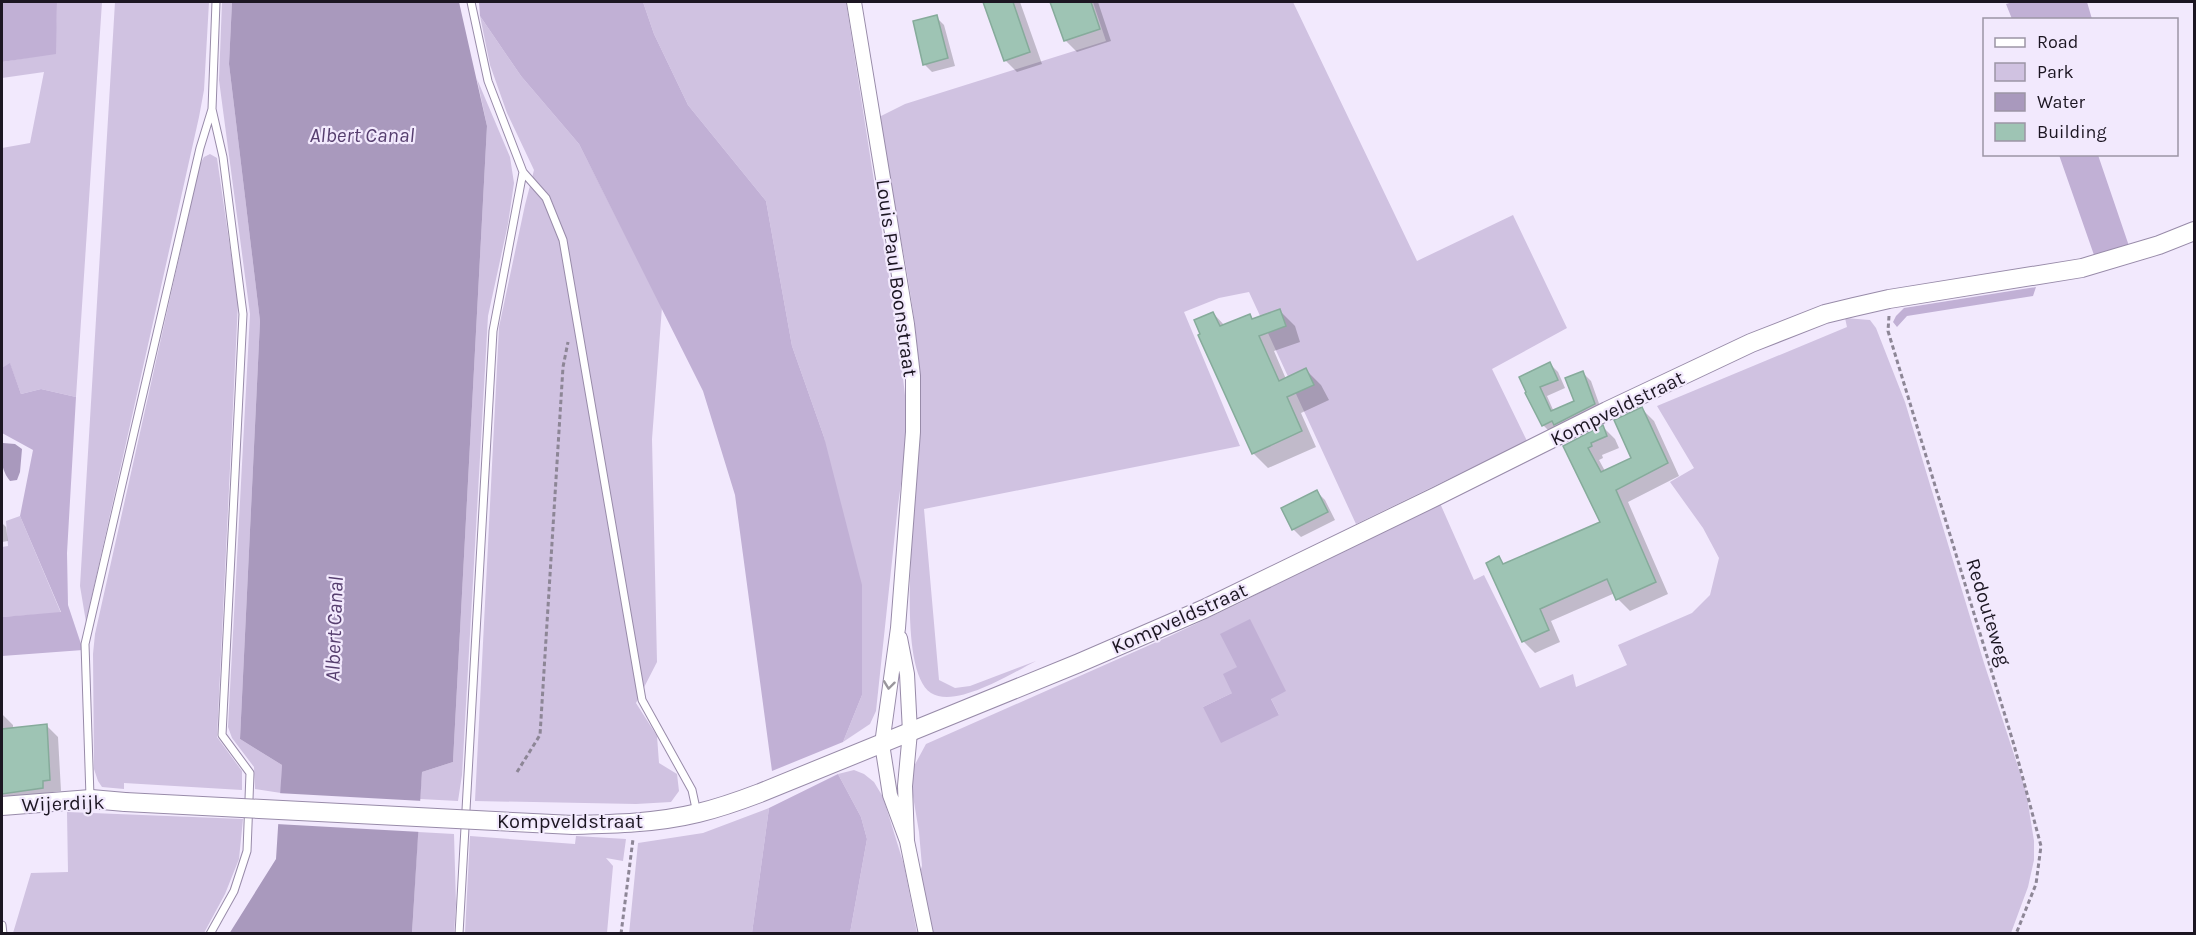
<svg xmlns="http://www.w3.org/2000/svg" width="2196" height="935" viewBox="0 0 2196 935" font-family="Karla,sans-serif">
  <rect width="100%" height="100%" fill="#f2e9fd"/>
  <path fill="#d0c2e1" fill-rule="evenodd" d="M57,2H102L76,397L41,389L21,394L10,364L2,433V148L30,143L44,72L2,78V62L55,53Z
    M115,2H209L204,90L199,117L86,622L80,586Z
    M222,2H232L229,64L260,321L240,739L282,765L281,793L255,789L254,767L232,738L228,727L250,314L219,80Z
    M643,2H846L898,334L907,413V441L898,505L876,711L870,724L843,742L862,695L824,437L792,346L766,201L688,105L654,34Z
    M1093,2H1293L1417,261L1513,215L1567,328L1492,369L1527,441L1356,524L1249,292L1219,298L1184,312L1240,446L924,509L939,680L955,688L970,686L1036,661C1012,673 956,709 931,693C904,676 910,582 911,553C913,497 923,441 920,385C916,298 895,213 879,129L881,116L905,104L1106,41Z
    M480,16L521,76L579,144L662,307L652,439L657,662L636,703L657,736L659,763L677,774L679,791L671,802L636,804L475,801L499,327L525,205L534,170L507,113L490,65Z
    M477,79L510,157L514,183L508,224L488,316L462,775L458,801L420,799L422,772L453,762L487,126Z
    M210,154L217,158L238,303L217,737L242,771V790L124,783V789L102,787L98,781L94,769L93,654L95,634L200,164L204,157Z
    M1845,318L1870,320L1876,328L1905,402L1984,663L2026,791L2034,841V860L2028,887L2011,933H931L918,878L922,866L919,832L912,790V770L926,744L1170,636L1242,602L1439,501L1474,580L1484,575L1540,688L1573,674L1576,687L1627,665L1618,645L1692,613L1710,595L1719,558L1703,528L1670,482L1694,468L1657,406L1847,327ZM1237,667L1271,699L1279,715L1203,707L1232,693Z
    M20,516L61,613L2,617V547L8,546L6,521Z
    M854,770L864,774L874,782L883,797L904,865L917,933H850L867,839L861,817L838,774Z
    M769,808L752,933L629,934L638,843L703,833Z
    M67,812L243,819L239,859L225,894L204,933H13L31,873L68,872Z
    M418,832L454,834L456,904L454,933L412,934Z
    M470,836L575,844L576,836L626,839L623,861L606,858L613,866L607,933H465Z"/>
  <path fill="#c1b0d5" d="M2,2H57L56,54L2,62Z
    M479,2H643L654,34L688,105L766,201L792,346L824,437L862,585V695L843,742L772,771L735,495L703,391L579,144L521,76L480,16Z
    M2013,2H2087L2092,19H2012L2006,4Z
    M2059,155H2098L2129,246L2094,255Z
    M2036,287L2033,296L1907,316L1897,327L1893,322L1896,316L1904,308Z
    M10,363L21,394L41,389L76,397L67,553L68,605L83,650L2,656V617L61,612L20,516L33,450L2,433V368Z
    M1250,619L1286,691L1271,699L1279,715L1221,743L1203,707L1232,693L1223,674L1237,667L1220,634Z
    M838,774L861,817L867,839L850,933H752L769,808Z"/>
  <path fill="#a999bd" d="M232,2H459L487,126L453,762L422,772L412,933L229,934L276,859L282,765L240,739L260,321L229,64Z
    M3,443L15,444L22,449L20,472L17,480L10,481C1,470 0,456 3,443Z"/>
  <path fill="#f2e9fd" d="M277,793L423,801L421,832L276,824Z"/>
  <path fill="#0003" d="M985,2H1020L1042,64L1017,72L1005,60Z
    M1052,2H1098L1111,41L1077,52L1065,40Z
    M936,17L944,25L955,66L932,72L924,64Z
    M1279,310L1295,326L1300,342L1274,351L1286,379L1306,370L1321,385L1329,400L1301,413L1316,447L1268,468L1253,453L1213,313L1225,326L1249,316L1253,320Z
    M1550,364L1558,372L1565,388L1547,396L1554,412L1576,402L1583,373L1591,381L1602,412L1551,433L1543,425L1527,394Z
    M1642,409L1654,421L1679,476L1628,502L1668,594L1630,611L1618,599L1615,593L1551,621L1560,642L1535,653L1523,641L1499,558L1505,565L1602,523L1565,446L1603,427L1615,439L1619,448L1602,455L1603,458L1599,460L1605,471L1633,458Z
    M1317,492L1325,500L1335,520L1301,537L1293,529L1283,509Z
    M2,523L6,527L8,541L2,542Z
    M2,714L13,725V730L46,725L58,737L61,791L53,792V799L2,798Z"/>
  <path fill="#9ec4b4" stroke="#86ab9b" stroke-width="1.5" d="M983,2H1013L1030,52L1004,61Z
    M1050,2H1091L1100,29L1064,41Z
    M937,15L948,58L923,65L913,21Z
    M1280,309L1286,326L1259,336L1279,381L1306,368L1314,385L1287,397L1302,431L1252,454L1198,335L1200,334L1194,320L1213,312L1220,326L1250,314L1252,319Z
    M1550,362L1558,380L1540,387L1551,411L1574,401L1565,378L1583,371L1595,404L1554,425L1552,421L1542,426L1525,393L1526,392L1519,377Z
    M1642,407L1668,463L1616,490L1656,582L1616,600L1607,579L1540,609L1549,630L1522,642L1486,563L1499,556L1503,564L1600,522L1563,446L1603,425L1607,436L1591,443L1592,446L1588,448L1601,472L1631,458L1614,420Z
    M1317,490L1328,512L1292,530L1281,508Z
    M47,724L50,780L43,781V788L2,794V729Z"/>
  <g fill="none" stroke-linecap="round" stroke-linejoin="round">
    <g stroke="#988ba9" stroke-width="9">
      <path id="service" d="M471,2L488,81L523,172L546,198L563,240L642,700L692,790L697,813
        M90,797L85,644L200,148L212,109L216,2
        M2,925L3,934
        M210,934L234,891L247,851L250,773L222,735L243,314L223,157L212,109
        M459,934L493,331L523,172"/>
    </g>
    <g stroke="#988ba9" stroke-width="16">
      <path id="minor" d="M854,2L907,324L913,376V432L898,628L882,744L890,795L907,841
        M900,638L907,674L910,732L905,786L907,841L926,934"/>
    </g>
    <g stroke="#988ba9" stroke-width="20">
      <path id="tertiary" d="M2,806L91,799L125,802
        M573,825C615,824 657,823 698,813C719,808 739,801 760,793L1079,663L1204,609L1437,496L1607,411L1751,343L1825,314L1854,307L1889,299L2082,268L2159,245L2194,231"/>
    </g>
    <path stroke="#8d8696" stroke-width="3" stroke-dasharray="4.5 3" stroke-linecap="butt" d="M1889,316L1888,331L2014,745L2041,846L2036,884L2016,934
      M517,772L540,735L563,367L568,342
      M621,934L633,839"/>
    <use href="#service" stroke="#fff" stroke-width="7"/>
    <use href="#minor" stroke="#fff" stroke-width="14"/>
    <use href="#tertiary" stroke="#fff" stroke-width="18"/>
    <g stroke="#988ba9" stroke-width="20" stroke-linecap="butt">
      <path id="tertiary-bridge" d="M125,802L573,825"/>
    </g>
    <use href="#tertiary-bridge" stroke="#fff" stroke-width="18"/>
  </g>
  <defs><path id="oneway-chevron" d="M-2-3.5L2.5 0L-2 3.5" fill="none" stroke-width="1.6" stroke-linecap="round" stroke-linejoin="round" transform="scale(1.5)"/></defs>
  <use stroke="#99969c" href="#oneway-chevron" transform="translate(889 685) rotate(97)"/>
  <g text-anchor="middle" stroke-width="4.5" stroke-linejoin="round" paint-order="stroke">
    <g font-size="20" fill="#1c1622" stroke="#f2e9fd">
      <text transform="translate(897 278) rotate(82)" y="7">Louis Paul Boonstraat</text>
      <text transform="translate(1617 408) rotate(-26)" y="7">Kompveldstraat</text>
      <text transform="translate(1989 612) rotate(73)" y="7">Redouteweg</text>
      <text transform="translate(1179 618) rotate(-24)" y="7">Kompveldstraat</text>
      <text transform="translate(63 803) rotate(-2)" y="7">Wijerdijk</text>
      <text x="570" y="828">Kompveldstraat</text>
    </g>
    <g font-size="21" font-style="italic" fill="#563e6f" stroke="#f2e9fd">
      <text x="362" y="142">Albert Canal</text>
      <text transform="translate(334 629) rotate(-88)" y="7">Albert Canal</text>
    </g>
  </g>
  <rect width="2196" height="935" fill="none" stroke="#1c1622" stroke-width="6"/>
  <rect x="1983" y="18" width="195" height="138" fill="#f2e9fd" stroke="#9c95a5" stroke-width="1.5"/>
  <rect x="1995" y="38" width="30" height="9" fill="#ffffff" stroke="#9c95a5" stroke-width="1.5"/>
  <text x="2037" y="48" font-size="18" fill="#1c1622">Road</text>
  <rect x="1995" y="63" width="30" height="18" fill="#d0c2e1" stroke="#9c95a5" stroke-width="1.5"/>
  <text x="2037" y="78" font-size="18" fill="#1c1622">Park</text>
  <rect x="1995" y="93" width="30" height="18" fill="#a999bd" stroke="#9c95a5" stroke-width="1.5"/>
  <text x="2037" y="108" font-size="18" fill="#1c1622">Water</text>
  <rect x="1995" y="123" width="30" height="18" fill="#9ec4b4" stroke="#9c95a5" stroke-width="1.5"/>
  <text x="2037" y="138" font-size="18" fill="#1c1622">Building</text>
</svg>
